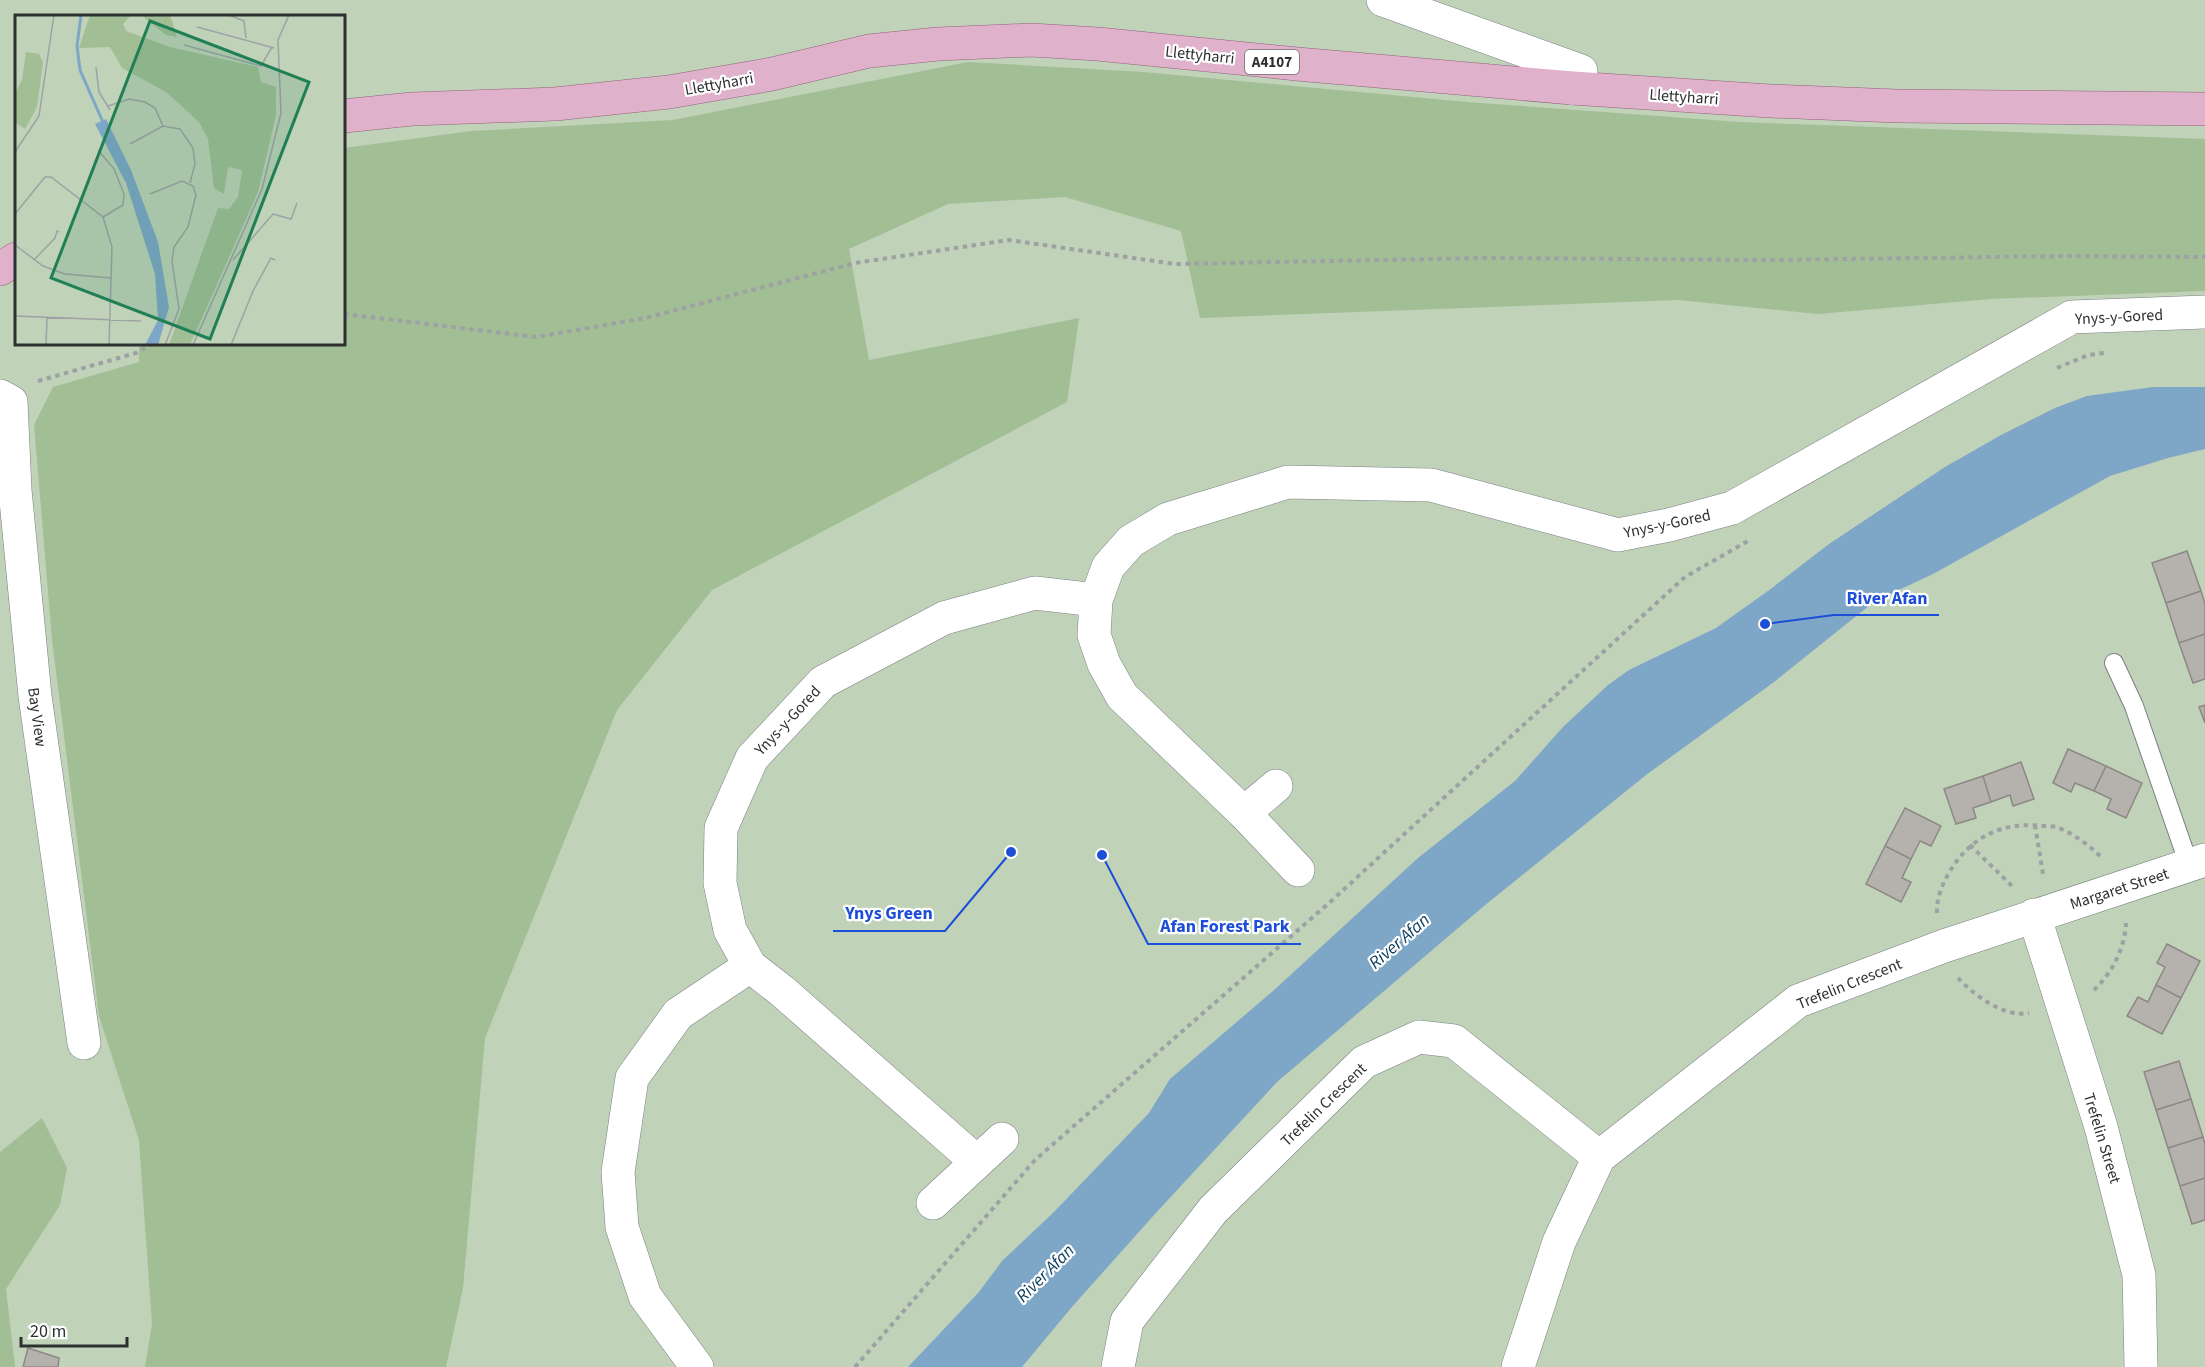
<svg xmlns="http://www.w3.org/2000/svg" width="2205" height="1367" viewBox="0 0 2205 1367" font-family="'Source Sans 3',sans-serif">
  <rect width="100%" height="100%" fill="#e9eef2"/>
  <path fill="#c0d2b8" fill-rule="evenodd" d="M0,0H2205V1367H0ZM16,16H344V344H16Z"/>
  <path fill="#a1be95" d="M968,62L1143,72L1467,102L1740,122L2205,139V291L1990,299L1818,314L1678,300L1200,318L1181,231L1065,197L948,204L849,249L869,360L1079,318L1067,402L712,590L617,710L485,1038L463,1288L446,1367H145L152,1324L139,1140L99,1016L52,639L34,425L53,387L139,362V344H344V148L471,131L673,120Z
    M42,1118L67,1168L60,1205L6,1289L15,1367H0V1152Z"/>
  <path fill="#7ea6c6" d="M2153,387H2205V449L2168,458L2110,476L1933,574L1875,601L1774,682L1646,775L1484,906L1277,1082L1154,1215L1071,1308L1022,1367H908L979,1292L1002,1261L1053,1213L1149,1113L1170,1079L1273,991L1418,858L1515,781L1563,727L1608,685L1629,670L1716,628L1772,588L1829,544L1945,467L2001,435L2055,408L2087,396Z"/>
  <path fill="#b5b1ad" stroke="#8c8884" stroke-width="1.5" d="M2187,551L2201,591L2166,603L2152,563Z
    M2201,591L2205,604V634L2179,643L2166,603Z
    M2205,634V679L2193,683L2179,643Z
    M2205,705V723L2199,707Z
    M2068,749L2106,766L2094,791L2075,783L2071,792L2053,783Z
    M2021,762L2034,799L2013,806L2010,795L1991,802L1983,776Z
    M2106,766L2142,783L2126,818L2107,809L2111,799L2094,791Z
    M1983,776L1991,802L1973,808L1976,818L1956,824L1944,789Z
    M1905,808L1941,826L1931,846L1920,841L1911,859L1885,846Z
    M1885,846L1911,859L1902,878L1911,882L1901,902L1866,884Z
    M2167,944L2200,961L2181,998L2156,985L2165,967L2157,963Z
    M2156,985L2181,998L2162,1034L2127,1016L2138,997L2148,1002Z
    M2179,1061L2191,1099L2156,1110L2144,1072Z
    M2191,1099L2203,1137L2168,1148L2156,1110Z
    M2203,1137L2205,1144V1178L2180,1186L2168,1148Z
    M2205,1178V1220L2192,1224L2180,1186Z
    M28,1348L59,1358L58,1367H23Z"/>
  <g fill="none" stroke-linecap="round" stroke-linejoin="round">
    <g stroke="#7b7f83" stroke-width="20">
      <path id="service" d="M2114,663L2134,706L2189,865"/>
    </g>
    <g stroke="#7b7f83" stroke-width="34">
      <path id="minor" d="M1383,0L1581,71L1572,88
        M0,396L11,402L15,490L35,696L84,1043
        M1244,813L1276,786
        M1298,870L1244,813L1122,696L1104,664L1094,635L1096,600L1108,567L1131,541L1168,519L1288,482L1431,485L1618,535L1669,525L1732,508L2072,317L2205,312
        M2034,915L2101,1127L2139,1275L2141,1367
        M977,1162L782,991L750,966L730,930L720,883L721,828L752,758L823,682L944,618L1035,593L1096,600
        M933,1203L1002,1139
        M697,1367L645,1296L622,1227L618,1172L632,1078L678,1014L750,966
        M1118,1367L1127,1321L1213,1210L1364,1062L1419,1037L1454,1041L1599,1157
        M1518,1367L1559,1242L1599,1157L1798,1001L1944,946L2205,860"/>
    </g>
    <g stroke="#92627e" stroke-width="34">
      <path id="primary" d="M344,116L412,109L555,104L669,92L772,74L869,51L938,44L1031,40L1098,44L1297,64L1572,88L1770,101L1897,106L2205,109
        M0,269L16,259"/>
    </g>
    <path stroke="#9da1a3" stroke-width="4" stroke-dasharray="4.5 4.5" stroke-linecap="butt" d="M344,314L536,337L645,318L855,263L1009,240L1175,264L1483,258L1771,260L2066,256L2205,257
      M2057,368L2088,355L2104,353
      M38,381L136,353L152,344
      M2035,825L2043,874
      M1970,845L2012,886
      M1937,913C1936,895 1946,876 1956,862C1977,834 2006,822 2041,826C2047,826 2054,826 2059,828C2075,835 2089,845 2101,857
      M1958,978C1974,995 2004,1018 2029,1013
      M2094,990C2112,973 2125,948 2126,923
      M855,1367L1035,1160L1329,903L1685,577L1748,541"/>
    <use href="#service" stroke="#fff" stroke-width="18"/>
    <use href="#minor" stroke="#fff" stroke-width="33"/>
    <use href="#primary" stroke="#dfb1cb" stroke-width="33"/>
  </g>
  <g text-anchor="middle" stroke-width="4.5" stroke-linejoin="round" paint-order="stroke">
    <rect fill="#fff" stroke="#6c6d6e" stroke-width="1.5" x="1245" y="50" width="54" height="24" rx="4.5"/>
    <g font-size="15" font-weight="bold" fill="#2d2f30">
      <text x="1272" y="67">A4107</text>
    </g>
    <g font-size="16" fill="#2d2f30" stroke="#fff">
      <text transform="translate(1200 54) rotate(6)" y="6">Llettyharri</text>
      <text transform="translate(719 83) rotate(-10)" y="6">Llettyharri</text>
      <text transform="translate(1684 96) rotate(4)" y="6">Llettyharri</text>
      <text transform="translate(2119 316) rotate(-3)" y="6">Ynys-y-Gored</text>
      <text transform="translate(1667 523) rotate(-12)" y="6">Ynys-y-Gored</text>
      <text transform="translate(38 717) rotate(82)" y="6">Bay View</text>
      <text transform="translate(787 720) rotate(-47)" y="6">Ynys-y-Gored</text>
      <text transform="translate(2119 888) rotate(-18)" y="6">Margaret Street</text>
      <text transform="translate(1849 983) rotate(-22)" y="6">Trefelin Crescent</text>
      <text transform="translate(1323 1104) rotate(-44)" y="6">Trefelin Crescent</text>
      <text transform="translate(2103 1138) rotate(73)" y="6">Trefelin Street</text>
    </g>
    <g font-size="18" font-style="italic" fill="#093a5a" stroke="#fff">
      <text transform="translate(1399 941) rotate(-41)" y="6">River Afan</text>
      <text transform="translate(1045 1273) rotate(-45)" y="6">River Afan</text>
    </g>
  </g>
  <g transform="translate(15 15)">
    <rect width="330" height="330" fill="#e9eef2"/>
    <path d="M0,0H330V330H0Z" fill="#c0d2b8"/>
    <path d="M75,0H116L108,9L111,16L155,32L243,52L246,67L261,72V100L243,177L175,330H154L203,193L214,194L223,182L227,155L213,152L209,179L199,173L193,124L184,107L151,77L107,53L95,32L64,33ZM126,0H155L162,22L151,20ZM11,37L24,39L28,47L22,92L10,114L1,108L0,78L7,65Z" fill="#a1be95"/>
    <path d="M91,104L116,155L143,227L154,292L143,330H130L143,305L140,259L111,168L80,109Z" fill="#7ea6c6"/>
    <path fill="none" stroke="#7ea6c6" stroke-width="3" d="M66,0L62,31L65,55L91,114"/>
    <path fill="none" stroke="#9ea2a4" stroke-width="1.5" d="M214,0L229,6L231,23M182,12L259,33M169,30L246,51L257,32M81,52L84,77L95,95M93,91L114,84L130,87L140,93L148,111M115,129L148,111L165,114L178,133L180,149L175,168M83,135L99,154L109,179L108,190L88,202M0,137L24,101L39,0M135,179L167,166L178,171L181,180L173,212L159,232L157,246L164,294L150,330M0,199L30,162H36L88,202L97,232L94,330M0,230L28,251L50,259L96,263M19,245L40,223L42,216L44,217M218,245L258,199L276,204L282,188M0,301L126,306M31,330L32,302M178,330L247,174L266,98L263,25L274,0M216,330L238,276L256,243L260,245"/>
    <path fill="#217f56" fill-opacity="0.15" stroke="#217f56" stroke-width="3" d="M135,6L294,67L195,324L36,263Z"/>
    <rect width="330" height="330" fill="none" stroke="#2d2f30" stroke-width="3"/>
  </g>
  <path fill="none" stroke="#1d4ed8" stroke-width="2" d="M1765 624L1834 615H1939M1011 852L945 931H833M1102 855L1148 944H1301"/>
  <g fill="#1d4ed8" stroke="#fff" stroke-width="2">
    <circle cx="1765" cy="624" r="6"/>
    <circle cx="1011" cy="852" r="6"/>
    <circle cx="1102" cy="855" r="6"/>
  </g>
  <g font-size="18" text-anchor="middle" font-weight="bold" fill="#1d4ed8" stroke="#fff" stroke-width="4.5" stroke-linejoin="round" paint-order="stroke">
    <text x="1887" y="604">River Afan</text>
    <text x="889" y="919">Ynys Green</text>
    <text x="1225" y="932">Afan Forest Park</text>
  </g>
  <path d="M21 1337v9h106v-9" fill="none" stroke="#2d2f30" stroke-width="3"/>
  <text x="30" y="1337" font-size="18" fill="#2d2f30" stroke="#ffffff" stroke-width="4.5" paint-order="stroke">20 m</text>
</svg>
